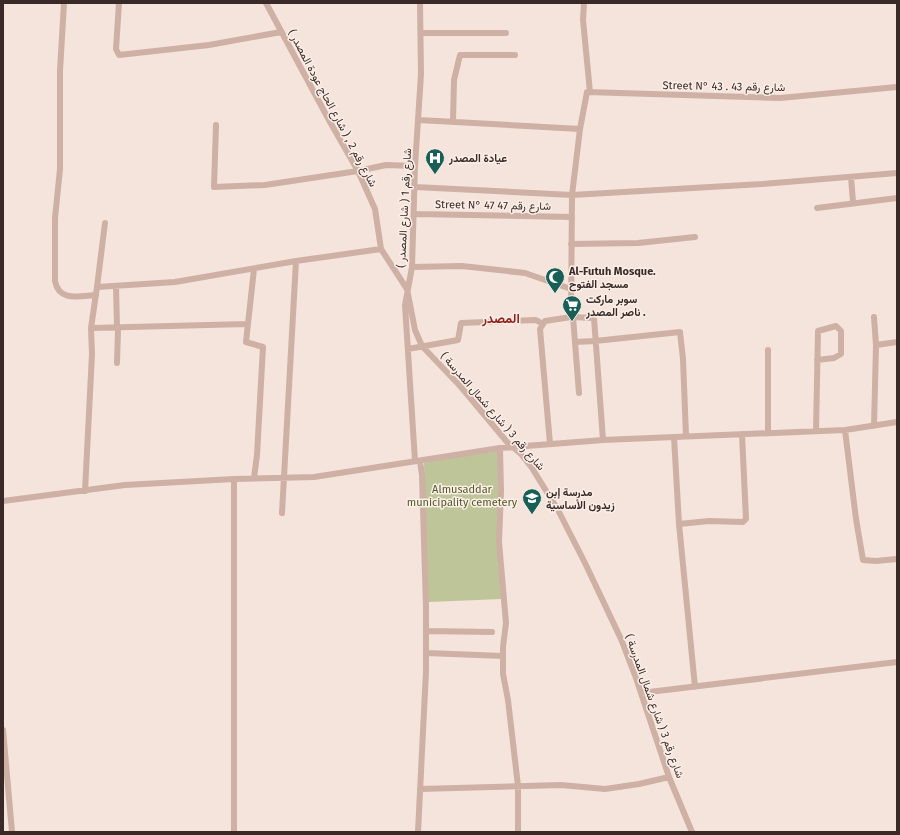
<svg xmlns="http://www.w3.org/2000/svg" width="900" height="835" viewBox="0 0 900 835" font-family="'Fira Sans',Vazirmatn,sans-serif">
  <rect width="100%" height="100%" fill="#f4e4db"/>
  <path fill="#bec599" d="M499,451L502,599L428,602L424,463L429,461Z"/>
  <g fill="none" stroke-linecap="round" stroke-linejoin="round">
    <path stroke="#ceb0a5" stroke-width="6" d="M64,3L60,71V169L55,218V281C59,302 79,296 96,295
      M119,3L116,49L119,55L209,45L281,32
      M266,3L330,122L358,171L375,209L381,249L407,289L415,330L422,346L461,387L507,442L521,454L532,468L558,510L585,563L621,639L636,678L669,777L692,832
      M584,3L583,20L590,92
      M422,33H506
      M419,120L580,129
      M453,121L454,80L460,55H515
      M216,125L214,187L265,185L358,171L386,165L415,166
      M851,177L853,202
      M415,187L572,195L762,184L897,173
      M817,208L897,198
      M415,214L572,217
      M571,244L638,243L695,237
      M412,267L462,266L525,273L571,289
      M254,269L246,342L263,347L257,455L254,478
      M116,286L117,327L118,330L117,363
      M97,287L105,223
      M571,317L572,195L580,129L587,92L780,98L897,87
      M573,317L579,393
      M91,328L247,324
      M575,342L595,341L680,332L683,359L686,436
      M876,345L897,342
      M408,349L458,340L461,323L536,320L543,324
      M874,426L876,345L874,317
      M845,430L856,519L863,560L876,561L897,559
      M816,431L818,331L836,326L841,331V354L834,358L817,360
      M768,433V350
      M674,437L679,524L695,687
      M550,444L540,329L545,321L571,317L594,318L603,440
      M500,448L501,491L499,542L506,623L503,647V674L508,700L518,786V832
      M415,461L405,305L412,267L415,166L421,74L420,3
      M234,479V832
      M85,491L92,354L91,328L97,287L175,282L296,261L381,249
      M3,501L125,485L234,479L314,477L500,448L603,440L845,430L897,422
      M282,513L296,261
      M679,524L709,521L743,522L746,519L742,434
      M426,631L492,632
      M426,653L503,656
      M641,693L897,662
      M3,730L12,832
      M420,789L561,785L605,789L639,784L669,777
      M418,832L426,671V607L422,475L420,461"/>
  </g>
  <defs>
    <g id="hospital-pin" transform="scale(1)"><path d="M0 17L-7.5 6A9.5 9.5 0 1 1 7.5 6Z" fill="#185f57" stroke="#fbefe8"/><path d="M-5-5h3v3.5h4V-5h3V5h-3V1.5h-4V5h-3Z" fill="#fff"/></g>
    <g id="mosque-pin" transform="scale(1)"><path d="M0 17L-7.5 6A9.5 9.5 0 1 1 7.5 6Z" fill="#185f57" stroke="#fbefe8"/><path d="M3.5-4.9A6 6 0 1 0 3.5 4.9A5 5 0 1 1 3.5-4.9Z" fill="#fff"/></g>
    <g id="supermarket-pin" transform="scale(1)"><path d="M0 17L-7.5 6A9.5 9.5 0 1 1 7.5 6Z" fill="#185f57" stroke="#fbefe8"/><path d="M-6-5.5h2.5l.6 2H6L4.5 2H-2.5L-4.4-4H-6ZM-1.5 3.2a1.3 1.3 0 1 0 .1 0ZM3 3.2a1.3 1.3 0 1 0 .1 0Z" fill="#fff"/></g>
    <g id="school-pin" transform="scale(1)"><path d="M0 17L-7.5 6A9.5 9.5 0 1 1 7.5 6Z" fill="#185f57" stroke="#fbefe8"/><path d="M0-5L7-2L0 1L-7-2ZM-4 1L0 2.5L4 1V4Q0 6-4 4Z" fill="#fff"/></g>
  </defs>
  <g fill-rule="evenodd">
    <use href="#hospital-pin" x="435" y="158"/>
    <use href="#mosque-pin" x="555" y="277"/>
    <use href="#supermarket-pin" x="572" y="305"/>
    <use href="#school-pin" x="532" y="498"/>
  </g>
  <g text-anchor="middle" stroke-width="3" stroke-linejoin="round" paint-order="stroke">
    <g font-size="11" fill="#392a27" stroke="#fbefe8">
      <text transform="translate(724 86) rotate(1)" y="4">Street N° 43 . شارع رقم 43</text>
      <text transform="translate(333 108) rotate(62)" y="4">شارع رقم 2 , ( شارع الحاج عودة المصدر )</text>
      <text transform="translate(493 205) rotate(1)" y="4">Street N° 47 شارع رقم 47</text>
      <text transform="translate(404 208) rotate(-87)" y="4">شارع رقم 1 ( شارع المصدر )</text>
      <text transform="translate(493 411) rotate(49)" y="4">شارع رقم 3 ( شارع شمال المدرسة )</text>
      <text transform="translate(655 706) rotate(70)" y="4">شارع رقم 3 ( شارع شمال المدرسة )</text>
    </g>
    <g font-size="11" font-weight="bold" fill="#392a27" stroke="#fbefe8" text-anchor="start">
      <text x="449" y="162">عيادة المصدر</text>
      <text x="569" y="275">Al-Futuh Mosque.<tspan x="569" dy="13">مسجد الفتوح</tspan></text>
      <text x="586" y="303">سوبر ماركت<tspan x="586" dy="13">ناصر المصدر .</tspan></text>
      <text x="546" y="496">مدرسة إبن<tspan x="546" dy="13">زيدون الأساسية</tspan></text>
    </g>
    <g font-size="11" fill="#515a28" stroke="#fbefe8">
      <text x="462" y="493">Almusaddar<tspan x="462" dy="13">municipality cemetery</tspan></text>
    </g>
    <g font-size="13" font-weight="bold" fill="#901f18" stroke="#fbefe8">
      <text x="501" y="323">المصدر</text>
    </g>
  </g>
  <rect width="900" height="835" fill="none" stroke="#392a27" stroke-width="8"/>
</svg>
